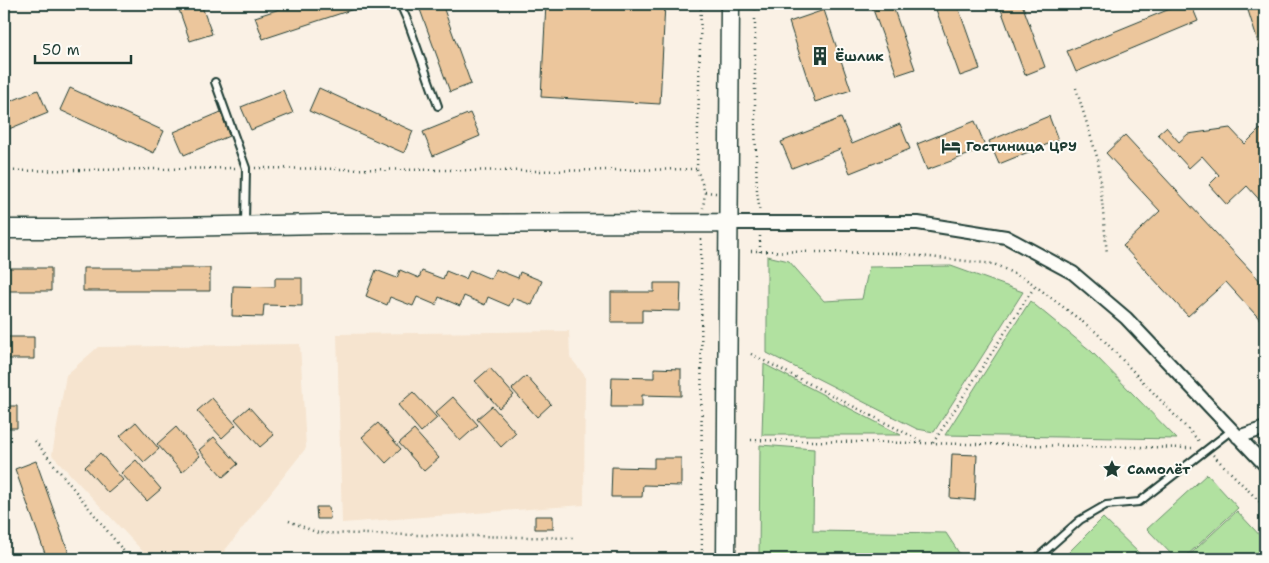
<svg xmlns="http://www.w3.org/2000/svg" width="1269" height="563" viewBox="0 0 1269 563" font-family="'Shantell Sans',sans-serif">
  <rect width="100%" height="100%" fill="#faf1e5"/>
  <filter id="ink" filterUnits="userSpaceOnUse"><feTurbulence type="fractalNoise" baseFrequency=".02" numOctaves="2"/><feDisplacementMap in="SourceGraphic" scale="10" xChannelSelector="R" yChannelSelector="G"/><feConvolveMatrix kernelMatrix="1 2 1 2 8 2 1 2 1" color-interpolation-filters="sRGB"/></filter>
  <g filter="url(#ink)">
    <path fill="#f6e4cf" d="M569,331L570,357L585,376L584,505L342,523L337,334Z
      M300,344L306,448L222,554L150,559L52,455L66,375L98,347Z"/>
    <path fill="#b1e1a0" stroke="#688f6a" d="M767,256L789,261L824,301L862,299L869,267L951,266L1023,292L934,432L917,429L767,353Z
      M1030,301L1091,351L1177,439L945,435Z
      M764,364L901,435H762Z
      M760,445L814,449L813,531L946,533L963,559H759Z
      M1207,474L1238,508L1183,559H1176L1147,529Z
      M1237,511L1265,541V558L1185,559Z
      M1103,518L1145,559H1062Z"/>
    <path fill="#ecc69c" stroke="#1f3d34" d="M177,4H201L212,34L190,41Z
      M295,4H362L363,6L263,39L255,17Z
      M418,4H442L471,84L450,92Z
      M546,4H665L660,104L541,97Z
      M871,4H892L915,69L897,75Z
      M934,4H957L980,69L960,76Z
      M999,4H1022L1045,67L1025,75Z
      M1182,4H1191L1198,21L1076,72L1067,51Z
      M1246,4H1265V57L1263,58Z
      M824,10L851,90L815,102L789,22Z
      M70,88L164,131L154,153L60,110Z
      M319,88L413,131L404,153L309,111Z
      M38,90L48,113L4,131V104Z
      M283,90L293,113L251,130L241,107Z
      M221,112L229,136L184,155L174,132Z
      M470,113L480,136L433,156L423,132Z
      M1049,116L1058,140L999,164L989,141Z
      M841,118L852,144L900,124L910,149L850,173L840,149L792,168L781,142Z
      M975,121L986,148L927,170L917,144Z
      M1166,127L1179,142L1188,134L1230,128L1245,144L1260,129L1265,135V206L1247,186L1227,205L1209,185L1219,175L1202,156L1189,168L1158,134Z
      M1125,135L1265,286V325L1226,282L1188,316L1123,246L1160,211L1106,153Z
      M4,268H51V291H4Z
      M83,268H210V291H83Z
      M495,269L518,278L520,272L542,281L532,305L513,298L509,306L488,297L485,305L464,296L460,306L439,297L436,305L417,297L413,306L390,297L387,305L366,296L376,270L397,278L400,270L419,278L422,271L443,279L446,271L466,279L470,270L491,279Z
      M275,278H302V306L264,305L263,317L232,316L233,286L275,287Z
      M654,283H681L680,311L642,310V322H611V292H654Z
      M4,337H34V359H4Z
      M490,368L514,395L499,408L475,381Z
      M654,368L681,369V396L642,395V407H611L612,377L654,378Z
      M526,376L551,404L537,417L512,389Z
      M413,392L437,418L421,432L398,405Z
      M453,397L478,425L460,441L435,413Z
      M212,398L236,425L222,438L197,411Z
      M4,406H17V428H4Z
      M492,406L516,433L501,447L477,419Z
      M249,407L274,435L260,447L235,419Z
      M136,422L159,449L144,462L120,436Z
      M378,423L401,449L386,463L362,437Z
      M176,427L200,456L182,472L157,444Z
      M414,430L439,458L424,471L399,443Z
      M214,437L238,464L223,477L199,450Z
      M100,453L123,480L108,493L85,467Z
      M952,454L977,455L975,500L950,498Z
      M654,458H681V486L643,485L642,497H611L612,467L654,468Z
      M136,460L161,489L147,501L121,473Z
      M36,461L71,559H47L15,469Z
      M316,507H329L330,519H317Z
      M535,516H553V529H535Z"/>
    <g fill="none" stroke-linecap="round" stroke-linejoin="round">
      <g stroke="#1f3d34" stroke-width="10">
        <path id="lane" d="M400,4L408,22L438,106
          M215,82L246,168L245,224
          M1036,559L1080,520L1106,505L1139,502L1232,430"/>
      </g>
      <g stroke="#1f3d34" stroke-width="16">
        <path id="street" d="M729,223H918L1006,237L1073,273L1126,318L1265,465
          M1238,437L1265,428"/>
      </g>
      <g stroke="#1f3d34" stroke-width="21">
        <path id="secondary" d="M4,229H70L323,224L729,223
          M726,559L730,4"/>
      </g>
      <path stroke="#1f3d34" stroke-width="2.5" stroke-dasharray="1 4" stroke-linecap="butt" d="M701,4L697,169L705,192L703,208
        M755,4V122L757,192L760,212
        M1076,88L1098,160L1107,254
        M255,168L532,171L697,169
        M4,171L237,168
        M705,192L716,193
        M760,236V252
        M701,239L702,559
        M751,251L893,253L994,264L1029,281L1096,332L1200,442
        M751,354L923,442
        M751,440L1192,448
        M35,441L130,559
        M933,443L1035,286
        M1213,455L1265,507
        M289,521L318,533L574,538"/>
      <use href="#lane" stroke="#fdfcf7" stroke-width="6"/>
      <use href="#street" stroke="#fdfcf7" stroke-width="12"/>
      <use href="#secondary" stroke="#fdfcf7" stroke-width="18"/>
    </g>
  </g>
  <defs>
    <g id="building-bare" transform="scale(1.5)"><path d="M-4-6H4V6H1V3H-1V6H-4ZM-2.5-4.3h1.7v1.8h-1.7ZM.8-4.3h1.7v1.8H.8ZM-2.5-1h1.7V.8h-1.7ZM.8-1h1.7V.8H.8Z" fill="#1f3d34" stroke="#fdfcf7" stroke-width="2.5" paint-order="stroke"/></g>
    <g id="hotel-bare" transform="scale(1.5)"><path d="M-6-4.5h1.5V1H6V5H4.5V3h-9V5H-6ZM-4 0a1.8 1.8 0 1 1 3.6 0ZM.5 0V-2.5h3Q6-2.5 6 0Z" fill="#1f3d34" stroke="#fdfcf7" stroke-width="2.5" paint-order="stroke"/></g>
    <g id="sight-bare" transform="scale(1.5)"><path d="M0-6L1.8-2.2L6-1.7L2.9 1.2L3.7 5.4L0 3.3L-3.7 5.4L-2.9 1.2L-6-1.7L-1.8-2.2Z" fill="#1f3d34" stroke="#fdfcf7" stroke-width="2.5" paint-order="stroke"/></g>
  </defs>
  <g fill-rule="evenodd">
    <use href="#building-bare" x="820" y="56"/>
    <use href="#hotel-bare" x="951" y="146"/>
    <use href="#sight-bare" x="1112" y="469"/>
  </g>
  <g text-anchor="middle" stroke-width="4" stroke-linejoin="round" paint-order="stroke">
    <g font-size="14" font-weight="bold" fill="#1f3d34" stroke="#fdfcf7" text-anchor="start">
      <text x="835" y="61">Ёшлик</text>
      <text x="966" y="151">Гостиница ЦРУ</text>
      <text x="1127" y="474">Самолёт</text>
    </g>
  </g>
  <rect width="1269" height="563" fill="none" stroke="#fdfcf7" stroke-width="20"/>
  <rect x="10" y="10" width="1249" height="543" fill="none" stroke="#1f3d34" stroke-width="2" filter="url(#ink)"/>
  <path d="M35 55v8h96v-8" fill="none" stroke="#1f3d34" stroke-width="2.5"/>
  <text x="42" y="55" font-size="15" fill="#1f3d34" stroke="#fdfcf7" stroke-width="4" paint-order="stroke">50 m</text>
</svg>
